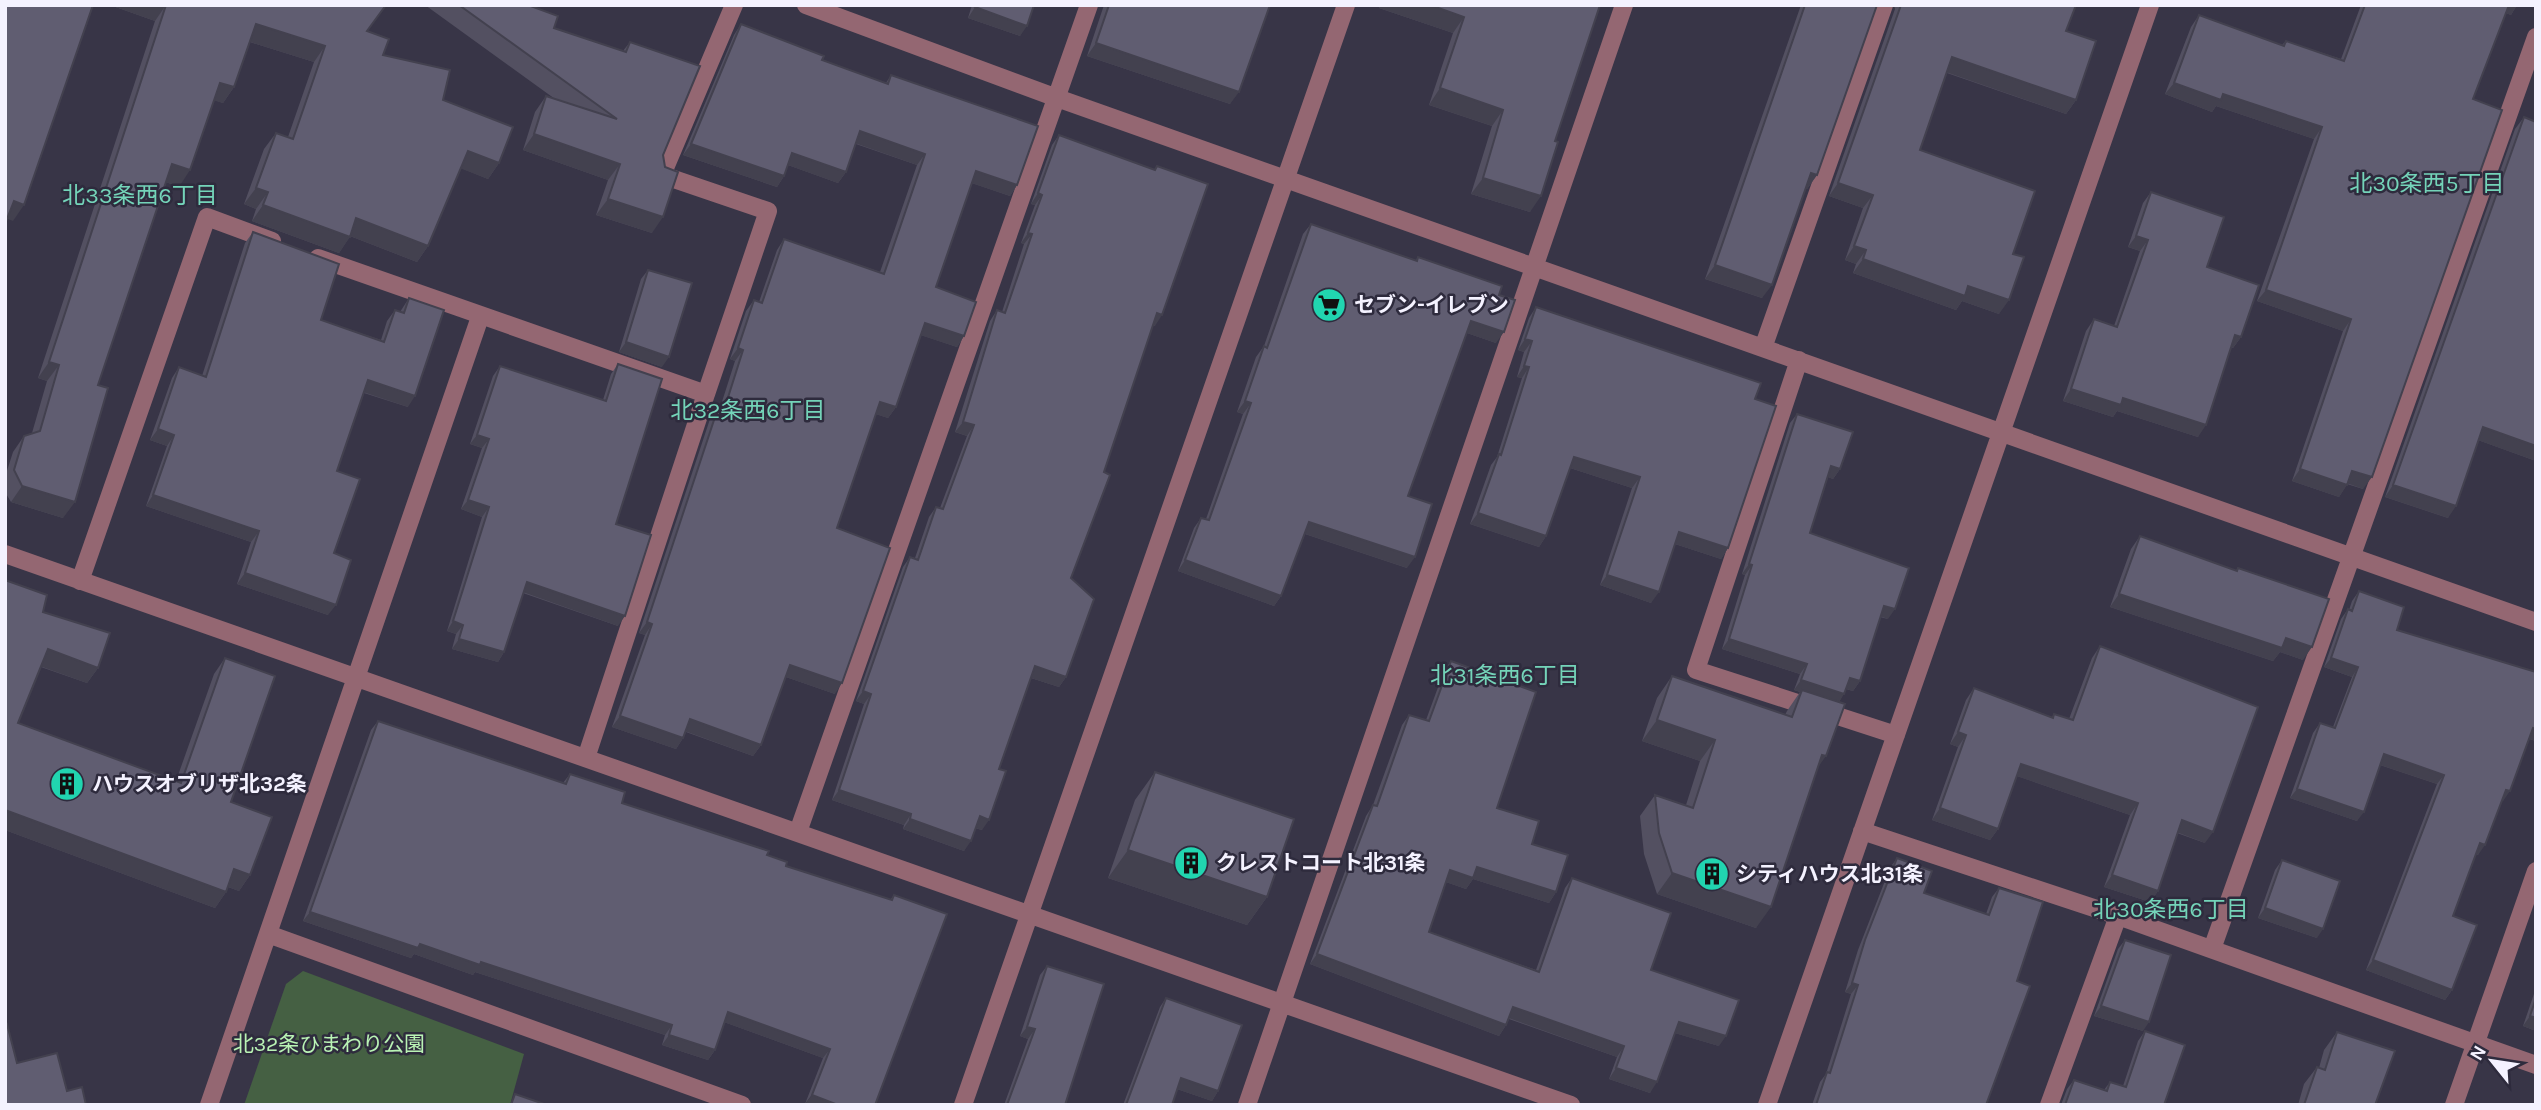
<svg xmlns="http://www.w3.org/2000/svg" width="2541" height="1110" viewBox="0 0 2541 1110" font-family="Karla,'Noto Sans JP',sans-serif">
  <rect width="100%" height="100%" fill="#383547"/>
  <path fill="#456043" d="M303,971L524,1054L510,1105H244L286,984Z"/>
  <g fill="none" stroke-linecap="round" stroke-linejoin="round">
    <path stroke="#946772" stroke-width="18" d="M806,5L1057,98L2536,622
      M318,258L706,394L586,758
      M1763,348L1884,5
      M1799,360L1696,670L1896,735
      M706,394L768,211L662,175L734,5
      M5,554L1571,1105
      M80,581L207,217L272,241
      M1862,831L2118,916L2536,1065
      M798,832L1089,5
      M268,934L742,1105
      M2212,949L2536,37
      M209,1105L480,317
      M963,1105L1346,5
      M1247,1105L1624,5
      M1767,1105L2150,5
      M2049,1105L2118,916
      M2454,1105L2536,871"/>
  </g>
  <path fill="#535061" d="M110,5H386L367,31L383,55L443,100L499,163L488,179L461,168L428,246L417,262L350,236L339,253L252,221L256,209L244,204L264,149L276,133L288,137L314,62L250,42L234,87L223,103L214,100L179,187L166,182L98,385L63,518L11,502L5,492V477L13,452L24,436L32,433L47,381L38,378L155,21Z
    M425,5H528L554,28L623,51L630,42L663,155L652,233L596,215L608,180L523,150L535,112L546,96L555,99Z
    M972,5H1034L1020,36L968,18Z
    M1104,5H1270L1230,104L1087,56Z
    M1380,5H1600L1530,212L1471,194L1492,126L1429,105L1453,33L1379,8Z
    M1801,5H1877L1817,175L1807,189L1806,188L1762,298L1705,279Z
    M1894,5H2076L2066,31L2076,100L2066,114L1947,73L1920,150L2013,254L1999,314L1962,301L1956,310L1853,273L1856,264L1845,260L1863,208L1829,196L1895,9Z
    M2361,5H2517L2511,15L2506,13L2473,99L2363,489L2347,484L2339,497L2292,481L2343,331L2257,301L2314,139L2216,106L2212,112L2165,94L2191,27L2199,15L2282,45L2286,41L2341,59Z
    M741,24L822,60L886,83L891,75L1017,185L1010,196L972,183L936,287L964,336L957,347L921,335L896,407L888,418L876,414L837,528L835,694L786,677L761,745L753,756L686,732L683,738L676,749L612,727L645,635L639,633L710,419L718,408H720L735,361L730,359L746,311L754,300L759,302L777,250L784,239L880,272L917,165L856,144L846,172L838,183L788,165L784,176L777,187L683,155L734,35Z
    M2524,117L2536,461L2478,440L2448,518L2385,497L2515,129Z
    M1059,135L1154,170L1157,166L1155,326L1153,325L1104,472L1071,578L1066,677L1059,687L1031,678L999,769L982,830L975,828L964,851L903,829L904,825L832,800L864,704L856,701L903,567L910,557L915,558L929,517L936,507L940,508L967,436L955,432L990,321L997,310L1002,312L1024,244L1021,243L1035,205L1031,204L1052,145Z
    M2151,192L2207,267L2241,337L2233,348H2231L2198,437L2117,411L2113,417L2063,401L2086,331L2094,319L2114,326L2140,251L2128,247L2143,203Z
    M1311,224L1415,261L1418,257L1499,295L1496,343L1467,333L1408,496L1407,568L1305,534L1281,596L1274,606L1178,571L1194,528L1201,518L1206,519L1243,414L1237,412L1256,357L1264,346L1303,234Z
    M253,232L321,320L381,340L387,321L395,310L400,312L409,298L408,407L364,393L337,471L334,553L328,615L237,584L251,542L146,506L167,446L150,440L172,378L179,367L202,376L245,243Z
    M648,270L662,367L619,352L641,279Z
    M1536,307L1755,399L1728,548L1721,559L1675,544L1651,603L1600,585L1632,488L1570,468L1546,536L1539,547L1470,524L1491,465L1497,457L1522,378L1517,377L1524,352L1518,350L1529,318Z
    M618,364L616,524L618,626L523,593L504,652L498,662L452,649L456,634L447,631L482,517L461,509L482,448L470,444L493,376L500,366L603,400L611,374Z
    M1797,414L1840,469L1833,479L1828,477L1810,533L1888,619L1880,617L1860,681L1853,691L1846,689L1839,702L1816,770L1756,928L1657,894L1644,854L1640,816L1655,795L1686,805L1700,761L1642,741L1657,698L1672,676L1785,715L1787,711L1800,692L1794,690L1800,674L1722,649L1745,575L1742,574L1790,423Z
    M2140,536L2236,571L2238,568L2303,660L2280,652L2273,661L2110,607L2131,549Z
    M5,580L43,612L98,668L87,683L41,667L18,723L176,781L214,674L225,658L231,802L250,875L239,891L228,887L226,892L215,908L5,830Z
    M2359,591L2397,630L2536,672V741L2529,739L2503,801H2502L2478,855L2476,854L2453,916L2452,990L2445,1000L2366,970L2437,784L2380,765L2357,821L2290,798L2313,733L2320,723L2333,727L2352,677L2324,667L2341,619L2348,609L2349,610L2352,601Z
    M2100,646L2205,843L2177,833L2158,891L2150,902L2104,887L2130,815L2017,776L1998,829L1990,840L1932,820L1958,747L1950,744L1966,700L1974,688L2052,717L2054,714L2069,719L2092,658Z
    M1451,661L1497,808L1532,844L1556,892L1549,903L1473,879L1466,889L1446,882L1429,932L1536,970L1565,888L1572,878L1719,1046L1675,1033L1650,1093L1609,1079L1617,1057L1509,1019L1506,1025L1499,1036L1310,964L1366,816L1373,805L1402,725L1409,715L1426,720L1444,671Z
    M378,721L563,783L570,774L622,803L767,855L786,866L890,900L894,895L947,914L805,1104L823,1058L724,1022L715,1050L708,1060L662,1045L665,1035L475,972L473,975L414,954L411,958L303,921L371,730Z
    M1155,772L1267,897L1247,925L1108,878L1135,800Z
    M1897,858L1924,893L1986,914L1992,897L1999,888L2017,981L1986,1105H1812L1820,1082L1826,1074L1851,994L1845,992L1858,950L1890,868Z
    M2282,860L2317,938L2258,918L2275,870Z
    M2125,940L2143,1031L2094,1016L2118,949Z
    M1047,966L1065,1105H1004L1028,1039L1020,1036L1040,975Z
    M2536,988V1031L2523,1026Z
    M1166,998L1218,1091L1212,1101L1177,1089L1172,1105H1123L1160,1007Z
    M2145,1031L2164,1105H2061L2067,1089L2074,1080L2104,1090L2110,1082L2123,1086L2138,1041Z
    M2337,1032L2375,1105H2298L2304,1084L2317,1067L2319,1068L2324,1050Z"/>
  <path fill="#43414f" d="M110,5H166L155,21Z
    M1381,5H1430L1464,17L1453,33L1379,8Z
    M2508,5H2517L2511,15L2503,12Z
    M975,7L1027,26L1020,36L968,18Z
    M256,24L325,46L314,62L244,40Z
    M1096,43L1239,92L1230,104L1087,56Z
    M1952,57L2076,100L2066,114L1943,71Z
    M220,83L234,87L223,103L209,99Z
    M2174,83L2223,94L2322,127L2314,139L2216,106L2212,112L2165,94Z
    M1440,88L1503,110L1492,126L1429,105Z
    M860,131L925,154L917,165L852,142Z
    M534,134L620,164L608,180L523,150Z
    M691,144L784,176L777,187L683,155Z
    M468,151L499,163L488,179L457,167Z
    M792,153L846,172L838,183L785,164Z
    M172,164L190,170L179,187L160,180Z
    M976,171L1017,185L1010,196L968,182Z
    M1811,173L1817,175L1807,189L1801,186Z
    M1483,178L1541,196L1530,212L1471,194Z
    M1838,183L1873,195L1863,208L1829,196Z
    M256,188L268,192L256,209L244,204Z
    M1038,193L1042,195L1035,205L1031,204Z
    M608,199L663,217L652,233L596,215Z
    M14,201L24,205L13,221L5,218Z
    M263,205L350,237L339,253L252,221Z
    M356,218L428,246L417,262L345,234Z
    M1028,233L1032,234L1024,244L1021,243Z
    M2136,236L2148,240L2140,251L2128,247Z
    M1854,246L1866,250L1856,264L1845,260Z
    M1863,259L1968,286L2009,300L1999,314L1962,301L1956,310L1853,273Z
    M1715,265L1772,285L1762,298L1705,279Z
    M2266,290L2351,319L2343,331L2257,301Z
    M1157,313L1162,315L1155,326L1149,324Z
    M1471,321L1504,332L1496,343L1464,332Z
    M925,323L964,336L957,347L917,334Z
    M2235,335L2241,337L2233,348L2227,346Z
    M1525,339L1532,341L1524,352L1518,350Z
    M626,342L669,357L662,367L619,352Z
    M738,348L743,350L735,361L730,359Z
    M49,362L59,365L47,381L38,378Z
    M1524,366L1529,367L1522,378L1517,377Z
    M368,380L415,396L408,407L360,391Z
    M2071,389L2123,398L2206,425L2198,437L2117,411L2113,417L2063,401Z
    M1245,401L1251,403L1243,414L1237,412Z
    M880,402L896,407L888,418L872,413Z
    M963,422L974,425L967,436L955,432Z
    M2483,427L2536,446V461L2475,439Z
    M158,429L174,435L167,446L150,440Z
    M477,435L489,439L482,448L470,444Z
    M1574,457L1640,477L1632,488L1567,467Z
    M1831,466L1840,469L1833,479L1825,476Z
    M2300,469L2347,485L2339,497L2292,481Z
    M2352,471L2372,477L2363,489L2344,482Z
    M2393,485L2456,506L2448,518L2385,497Z
    M22,486L75,502L63,518L11,502Z
    M153,495L259,531L251,542L146,506Z
    M468,500L489,507L482,517L461,509Z
    M1478,513L1546,536L1539,547L1470,524Z
    M1309,522L1415,557L1407,568L1302,533Z
    M1679,532L1728,548L1721,559L1672,543Z
    M1185,560L1281,596L1274,606L1178,571Z
    M1749,564L1752,565L1745,575L1742,574Z
    M245,573L336,605L328,615L237,584Z
    M1607,575L1659,592L1651,603L1600,585Z
    M527,582L625,616L618,626L520,591Z
    M2119,594L2286,638L2312,647L2303,660L2280,652L2273,661L2110,607Z
    M1884,606L1895,609L1888,619L1877,615Z
    M453,621L463,625L456,634L447,631Z
    M647,622L652,624L645,635L639,633Z
    M459,639L504,652L498,662L452,649Z
    M1729,639L1807,664L1800,674L1722,649Z
    M48,649L98,668L87,683L37,665Z
    M2331,658L2358,667L2352,677L2324,667Z
    M790,665L842,683L835,694L783,676Z
    M1035,666L1066,677L1059,687L1028,677Z
    M1850,678L1860,681L1853,691L1843,688Z
    M1801,680L1844,694L1838,704L1794,690Z
    M863,691L871,694L864,704L856,701Z
    M620,716L683,738L676,749L612,727Z
    M690,719L761,745L753,756L682,730Z
    M1657,720L1715,740L1700,761L1642,741Z
    M2533,728L2536,729V741L2526,738Z
    M1958,732L1966,735L1958,747L1950,744Z
    M2384,754L2444,775L2437,784L2377,764Z
    M1822,755L1826,756L1811,777Z
    M2021,764L2138,803L2130,815L2014,775Z
    M2297,789L2364,812L2357,821L2290,798Z
    M839,790L911,814L904,825L832,800Z
    M2506,790L2510,791L2503,801L2499,800Z
    M1940,808L1998,829L1990,840L1932,820Z
    M5,810L226,892L215,908L5,830Z
    M980,816L989,820L982,830L972,827Z
    M910,819L971,841L964,851L903,829Z
    M2182,820L2213,832L2205,843L2174,831Z
    M2480,843L2485,845L2478,855L2473,853Z
    M1128,850L1267,897L1247,925L1108,878Z
    M1477,867L1556,892L1549,903L1473,879L1466,889L1443,881L1450,870Z
    M234,869L250,875L239,891L223,885Z
    M1672,873L1771,907L1756,928L1657,894Z
    M2112,875L2158,891L2150,902L2104,887Z
    M2265,908L2323,929L2317,938L2258,918Z
    M310,912L481,962L672,1025L665,1035L475,972L473,975L414,954L411,958L303,921Z
    M1317,954L1506,1025L1499,1036L1310,964Z
    M2373,960L2452,990L2445,1000L2366,970Z
    M1852,983L1858,985L1851,994L1845,992Z
    M2101,1006L2149,1022L2143,1031L2094,1016Z
    M1513,1007L1624,1046L1617,1057L1506,1017Z
    M728,1012L830,1049L823,1058L721,1021Z
    M2530,1016L2536,1018V1031L2523,1026Z
    M1679,1022L1726,1036L1719,1046L1671,1032Z
    M1027,1027L1035,1029L1028,1039L1020,1036Z
    M669,1035L715,1050L708,1060L662,1045Z
    M1616,1068L1657,1082L1650,1093L1609,1079Z
    M1181,1078L1218,1091L1212,1101L1174,1088Z
    M812,1095L838,1105L805,1104Z"/>
  <path fill="#605d71" stroke="#43414f" stroke-width="2" d="M5,5H93L24,205L14,201L5,224Z
    M166,5H386L367,31L389,39L383,55L450,70L443,100L513,127L499,163L468,151L428,246L356,218L350,237L263,205L268,192L256,188L276,133L293,139L325,46L256,24L234,87L220,83L190,170L172,164L98,385L108,388L75,502L22,486L14,470L24,436L40,431L59,365L49,362Z
    M459,5H528L558,16L554,28L626,52L630,42L700,66L663,155L665,167L678,172L663,217L608,199L620,164L534,134L546,96L617,119Z
    M976,5H1034L1027,26L975,7Z
    M1109,5H1270L1239,92L1096,43Z
    M1430,5H1600L1555,141L1558,142L1541,196L1483,178L1503,110L1440,88L1464,17Z
    M1805,5H1877L1817,175L1811,173L1772,285L1715,265Z
    M1901,5H2076L2066,31L2096,41L2076,100L1952,57L1920,150L2035,191L2013,254L2024,257L2009,300L1968,286L1965,296L1863,259L1866,250L1854,246L1873,195L1838,183Z
    M2365,5H2509L2473,99L2502,110L2372,477L2352,471L2347,485L2300,469L2351,319L2266,290L2322,127L2223,94L2221,100L2174,83L2199,15L2284,46L2286,41L2344,61Z
    M741,24L824,56L822,60L888,84L891,75L1038,126L1017,185L976,171L936,287L976,302L964,336L925,323L896,407L880,402L837,528L890,548L842,683L790,665L761,745L690,719L683,738L620,716L652,624L647,622L718,408L724,410L743,350L738,348L754,300L762,303L784,239L884,274L925,154L860,131L846,172L792,153L784,176L691,144Z
    M2524,117L2536,122V446L2483,427L2456,506L2393,485Z
    M1059,135L1155,170L1157,166L1208,184L1162,315L1157,313L1104,472L1110,475L1071,578L1094,599L1066,677L1035,666L999,769L1006,771L989,820L980,816L971,841L910,819L911,814L839,790L871,694L863,691L910,557L918,560L936,507L943,509L974,425L963,422L997,310L1005,313L1032,234L1028,233L1042,195L1038,193Z
    M2151,192L2224,217L2207,267L2259,285L2241,337L2235,335L2206,425L2123,398L2121,405L2071,389L2094,319L2117,327L2148,240L2136,236Z
    M1311,224L1417,261L1418,257L1502,286L1499,295L1515,300L1504,332L1471,321L1408,496L1432,504L1415,557L1309,522L1281,596L1185,560L1201,518L1209,520L1251,403L1245,401L1264,346L1267,348Z
    M253,232L339,264L321,320L384,342L395,310L404,313L409,298L444,310L415,396L368,380L337,471L360,479L334,553L351,560L336,605L245,573L259,531L153,495L174,435L158,429L179,367L206,377Z
    M648,270L692,283L669,357L626,342Z
    M1536,307L1761,383L1755,399L1776,406L1728,548L1679,532L1659,592L1607,575L1640,477L1574,457L1546,536L1478,513L1499,454L1501,455L1529,367L1524,366L1532,341L1525,339Z
    M618,364L662,379L616,524L651,535L625,616L527,582L504,652L459,639L463,625L453,621L489,507L468,500L489,439L477,435L500,366L606,401Z
    M1797,414L1853,432L1840,469L1831,466L1810,533L1909,568L1895,609L1884,606L1860,681L1850,678L1844,694L1801,680L1807,664L1729,639L1752,565L1749,564Z
    M2140,536L2237,571L2238,568L2329,599L2312,647L2286,638L2282,648L2119,594Z
    M5,580L47,595L43,612L110,633L98,668L48,649L18,723L181,783L225,658L275,676L231,802L272,817L250,875L234,869L226,892L5,810Z
    M2359,591L2404,607L2397,630L2536,672V729L2533,728L2510,791L2506,790L2485,845L2480,843L2453,916L2477,925L2452,990L2373,960L2444,775L2384,754L2364,812L2297,789L2320,723L2335,728L2358,667L2331,658L2348,609L2352,611Z
    M2100,646L2258,707L2213,832L2182,820L2158,891L2112,875L2138,803L2021,764L1998,829L1940,808L1966,735L1958,732L1974,688L2053,718L2054,714L2073,720Z
    M1451,661L1536,692L1497,808L1539,821L1532,844L1568,855L1556,892L1477,867L1473,878L1450,870L1429,932L1539,972L1572,878L1671,913L1651,970L1739,1000L1726,1036L1679,1022L1657,1082L1616,1068L1624,1046L1513,1007L1506,1025L1317,954L1373,805L1377,806L1409,715L1429,721Z
    M1672,676L1792,717L1802,690L1845,704L1826,756L1822,755L1771,907L1672,873L1659,833L1655,795L1693,808L1715,740L1657,720Z
    M378,721L566,784L570,774L625,792L622,803L769,851L767,855L787,862L786,866L892,900L894,895L947,914L875,1105H838L812,1095L830,1049L728,1012L715,1050L669,1035L672,1025L481,962L480,965L420,944L418,948L310,912Z
    M1155,772L1294,819L1267,897L1128,850Z
    M1897,858L1932,871L1924,893L1989,915L1999,888L2043,902L2017,981L2030,986L1986,1105H1816L1827,1072L1830,1073L1858,985L1852,983L1865,940Z
    M2282,860L2340,881L2323,929L2265,908Z
    M2125,940L2171,955L2149,1022L2101,1006Z
    M1047,966L1104,984L1065,1105H1007L1035,1029L1027,1027Z
    M1166,998L1242,1025L1218,1091L1181,1078L1172,1105H1126Z
    M2536,998V1018L2530,1016Z
    M7,1024L17,1063L57,1053L67,1091L82,1087L86,1105H5V1025Z
    M2145,1031L2185,1045L2164,1105H2065L2074,1080L2107,1091L2110,1082L2126,1087Z
    M2337,1032L2395,1051L2375,1105H2304L2317,1067L2325,1070Z
    M515,1094L547,1105H511Z"/>
  <defs>
    <g id="supermarket-disc" transform="scale(1.75)"><circle r="9.5" fill="#21d5b0" stroke="#2e2b3d"/><path d="M-6-5.5h2.5l.6 2H6L4.5 2H-2.5L-4.4-4H-6ZM-1.5 3.2a1.3 1.3 0 1 0 .1 0ZM3 3.2a1.3 1.3 0 1 0 .1 0Z" fill="#111"/></g>
    <g id="building-disc" transform="scale(1.75)"><circle r="9.5" fill="#21d5b0" stroke="#2e2b3d"/><path d="M-4-6H4V6H1V3H-1V6H-4ZM-2.5-4.3h1.7v1.8h-1.7ZM.8-4.3h1.7v1.8H.8ZM-2.5-1h1.7V.8h-1.7ZM.8-1h1.7V.8H.8Z" fill="#111"/></g>
  </defs>
  <g fill-rule="evenodd">
    <use href="#supermarket-disc" x="1329" y="305"/>
    <use href="#building-disc" x="67" y="784"/>
    <use href="#building-disc" x="1191" y="863"/>
    <use href="#building-disc" x="1712" y="874"/>
  </g>
  <g text-anchor="middle" stroke-width="5" stroke-linejoin="round" paint-order="stroke">
    <g font-size="21" font-weight="bold" fill="#f4f2ff" stroke="#2e2b3d" text-anchor="start">
      <text x="1354" y="312">セブン-イレブン</text>
      <text x="92" y="791">ハウスオブリザ北32条</text>
      <text x="1216" y="870">クレストコート北31条</text>
      <text x="1736" y="881">シティハウス北31条</text>
    </g>
    <g font-size="21" fill="#b9f3b4" stroke="#2e2b3d">
      <text x="329" y="1051">北32条ひまわり公園</text>
    </g>
    <g font-size="23" fill="#74d4b9" stroke="#2e2b3d">
      <text x="2427" y="191">北30条西5丁目</text>
      <text x="140" y="203">北33条西6丁目</text>
      <text x="748" y="418">北32条西6丁目</text>
      <text x="1505" y="683">北31条西6丁目</text>
      <text x="2171" y="917">北30条西6丁目</text>
    </g>
  </g>
  <rect width="2541" height="1110" fill="none" stroke="#f4f2ff" stroke-width="14"/>
  <g transform="translate(2492 1061) rotate(300)" stroke="#2e2b3d" stroke-width="5" paint-order="stroke">
  <path d="M0-5L12 26L0 18L-12 26Z" fill="#f4f2ff"/>
  <text y="-10" font-size="19" font-weight="bold" text-anchor="middle" fill="#f4f2ff">N</text>
  </g>
</svg>
